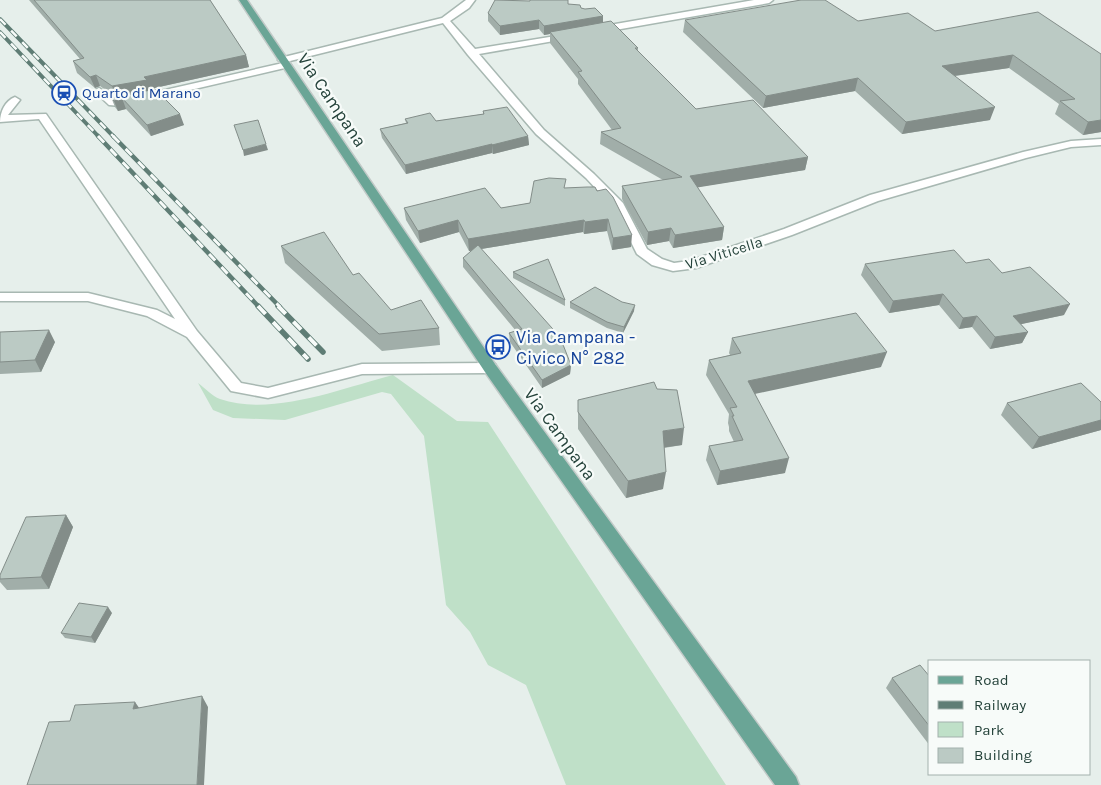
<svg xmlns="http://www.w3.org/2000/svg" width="1101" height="785" viewBox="0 0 1101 785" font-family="Karla,sans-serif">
  <rect width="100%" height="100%" fill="#e6efeb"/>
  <path fill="#bfe0c8" d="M393,375L457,421L488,422L726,785H566L526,685L488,665L470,632L446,605L424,436L391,394L382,392L285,420L233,418L213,410L198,383C205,388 212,396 220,399C272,417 342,388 393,375Z"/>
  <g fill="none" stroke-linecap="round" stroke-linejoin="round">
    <g stroke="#a8b8b2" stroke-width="3">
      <path id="minor" d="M466,0H475L469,8L450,21L475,49L574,33V37L571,38L479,54L544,130L594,174L623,203L647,249L662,259L674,263L689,261L784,229L870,195L1023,152L1071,141L1101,139V145L1071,147L1026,158L878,201L792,235L696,268L673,271L652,265L637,254L614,208L586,178L536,134L468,55L443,23L286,62L291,65L289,67L121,106L109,105L94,91L99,88L116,100H121L283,63L278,60L280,58L442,18Z
        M754,0H773L769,3L598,33L593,30L598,27Z
        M15,97L20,100L8,115L46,114L197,331L241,383L268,388L362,364L490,363L495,364L497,368L495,372L490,373L362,374L268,398L231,391L187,337L147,316L88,301H0V293H88L157,310L175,319L39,119L0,122C0,112 5,101 15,97Z"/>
    </g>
    <g stroke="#c2cac8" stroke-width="3">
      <path id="major" d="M239,0H247L495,364L796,777L799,785H775L485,372Z"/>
    </g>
    <use href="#minor" fill="#fff" fill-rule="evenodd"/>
    <use href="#major" fill="#6aa596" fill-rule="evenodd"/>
    <g stroke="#5f7d75" stroke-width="4">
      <path id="rail-far2" d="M0,19L114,137
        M0,32L99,137"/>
    </g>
    <g stroke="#5f7d75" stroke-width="4.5">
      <path id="rail-far1" d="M98,136L259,307
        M113,136L280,307"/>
    </g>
    <g stroke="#5f7d75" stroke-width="5.5">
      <path id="rail" d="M258,306L308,359
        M278,306L323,352"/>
    </g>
    <use href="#rail-far2" stroke="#f7fbf9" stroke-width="2.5" stroke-dasharray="8" stroke-linecap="butt"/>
    <use href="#rail-far1" stroke="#f7fbf9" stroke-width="3" stroke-dasharray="9" stroke-linecap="butt"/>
    <use href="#rail" stroke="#f7fbf9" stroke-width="4" stroke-dasharray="11" stroke-linecap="butt"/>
  </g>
  <path fill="#a1aea9" d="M29,0H210L246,55L249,67L150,89L184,125L151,136L126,109L118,111L115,107L111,97H115L100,86L95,88L77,73L73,61L80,59Z
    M568,4L603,16V23L638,48V51L696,109L808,157L805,170L697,187L724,227L722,240L673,248L669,241L647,245L622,199V186L663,180L600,144L601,132L612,130L578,84V79L550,43V34L544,35L539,29L500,35L488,21V13Z
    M685,20L858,21L935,31L1101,54V132L1083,135L1055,114L1059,104L1009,68L955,76L990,120L902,134L855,91L763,108L683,32Z
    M483,111L528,136L529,145L493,154L492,153L406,174L382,138L380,129L406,123L405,119L436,121L483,114Z
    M566,188L597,191L631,247L612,250L607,231L584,234L583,232L481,249L571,365L570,374L542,388L510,342L509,333L516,331L463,267V258L472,251H469L459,232L420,243L406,220L404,208H501L530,203Z
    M281,246L353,275L391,310L439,328L440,345L382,351L285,263Z
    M966,263L1002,273L1064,315L1021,324L1028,332L1022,343L990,349L972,327L959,329L939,305L889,313L861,275L865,264Z
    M513,272L565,300V306L513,278Z
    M570,302L634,311L623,333L607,328L570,308Z
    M0,332L55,342L41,372L0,374Z
    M732,338L881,367L755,393L785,473L717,485L706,460L709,446L734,442L729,431V427L728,423L729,414L706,375L709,360L730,355L729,353Z
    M578,400L682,445L664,448L663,489L626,498L578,429Z
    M1101,402V430L1032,449L1001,415L1007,403Z
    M66,515L73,527L49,589L7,590L0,582V575Z
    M112,613L95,643L65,638L61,633Z
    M930,677V746L886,688L892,678Z"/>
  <path fill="#838d89" d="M603,16V25L550,32V34L544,35V26Z
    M539,20V29L500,35V26Z
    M246,55L249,67L150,89V91L117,98L112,86L144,77Z
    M1013,55L1009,68L939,78L942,66Z
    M96,75L100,86L95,88L90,77Z
    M858,78L855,91L763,108L766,96Z
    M122,98L126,109L118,111L114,101Z
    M995,107L990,120L902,134L906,122Z
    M180,114L184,125L151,136L147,125Z
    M1101,120V132L1083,135L1088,122Z
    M528,136L529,145L493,154L492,145Z
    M266,144L268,150L244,156L243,150Z
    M492,144V153L406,174L405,165Z
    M808,157L805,170L688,189L690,176Z
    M608,219L607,231L584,234L585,222Z
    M458,220L459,232L420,243L418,231Z
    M584,220L583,232L469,251L468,239Z
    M724,227L722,240L673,248L675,235Z
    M671,228L669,241L647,245L648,232Z
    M632,235L631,247L612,250L613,238Z
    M943,294L939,305L889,313L893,301Z
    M1070,304L1064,315L1008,327L1013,316Z
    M635,305L634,311L623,333L624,327Z
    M977,316L972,327L959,329L963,318Z
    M49,330L55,342L41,372L35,360Z
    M1028,332L1022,343L990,349L995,337Z
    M887,352L881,367L745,396L748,381Z
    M571,365L570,374L542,388V380Z
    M1101,420V430L1032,449L1039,437Z
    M684,428L682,445L660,448L663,431Z
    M789,458L785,473L717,485L720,471Z
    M666,472L663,489L626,498L628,481Z
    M66,515L73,527L49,589L41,577Z
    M108,607L112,613L95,643L91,637Z
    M202,696L208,707L204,785H197Z
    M135,702L142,712L133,709Z"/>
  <path fill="#bbcac4" stroke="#838d89" d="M34,0H210L246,55L144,77L147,80L112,86L96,75L90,77L73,61L84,58Z
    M495,0L530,1V0H568V4L580,5L581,8L585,9L595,8L603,16L544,26L539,20L500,26L488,13Z
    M801,0H825L858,21L908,13L935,31L1038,12L1101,54V120L1088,122L1060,101L1075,99L1013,55L942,66L995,107L906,122L858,78L766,96L685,20Z
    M611,21L638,48H635L696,109L753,100L808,157L690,176L724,227L675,235L671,228L648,232L622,186L682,177L601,132L621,128L578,72L582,71L550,32Z
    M155,89L180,114L147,125L122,98L114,101L111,97H118Z
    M507,107L528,136L492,145V144L405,165L380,129L408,123L405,119L430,113L436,121L484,114L483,111Z
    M258,120L266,144L243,150L234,125Z
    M549,178L566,179L564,188L587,187H595L597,191L606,189L613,197L632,235L613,238L608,219L585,222L584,220L468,239L458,220L418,231L404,208L485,188L501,208L530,203L534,181Z
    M324,232L353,275L359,273L391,310L421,300L439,328L379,334L281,246Z
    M478,245L560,337L571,365L542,380L509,333L522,329L463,258Z
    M954,250L966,263L989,259L1002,273L1030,267L1070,304L1013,316L1028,332L995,337L977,316L963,318L943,294L893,301L865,264Z
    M548,259L565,300L513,272Z
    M595,287L622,302L635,305L624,327L607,322L570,302Z
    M856,313L887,352L748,381L789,458L720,471L709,446L743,440L732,416H734L730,408L737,407L709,360L741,353L732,338Z
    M49,330L35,360L0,362V332Z
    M654,382L657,389L677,390L684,428L663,431L666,472L628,481L578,412V400Z
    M1081,383L1101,402V420L1039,437L1007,403Z
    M66,515L41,577L0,579V575L26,517Z
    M79,603L108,607L91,637L61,633Z
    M920,665L930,677V727L892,678Z
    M202,696L197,785H27L49,722L70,721L75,705L135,702L133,709Z"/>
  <defs>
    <g id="station-ring" transform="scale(1.25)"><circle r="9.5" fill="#f7fbf9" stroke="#1a4fb4" stroke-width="1.5"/><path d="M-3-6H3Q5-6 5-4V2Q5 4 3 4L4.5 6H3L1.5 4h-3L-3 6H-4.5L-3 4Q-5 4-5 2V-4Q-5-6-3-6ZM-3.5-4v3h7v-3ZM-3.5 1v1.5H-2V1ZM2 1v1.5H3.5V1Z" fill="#1a4fb4"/></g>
    <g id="bus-ring" transform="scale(1.25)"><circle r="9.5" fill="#f7fbf9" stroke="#1a4fb4" stroke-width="1.5"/><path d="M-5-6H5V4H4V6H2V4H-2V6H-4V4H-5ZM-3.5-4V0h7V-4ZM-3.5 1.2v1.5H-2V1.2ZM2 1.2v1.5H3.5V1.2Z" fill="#1a4fb4"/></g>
  </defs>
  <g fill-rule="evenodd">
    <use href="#station-ring" x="64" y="93"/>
    <use href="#bus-ring" x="498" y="347"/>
  </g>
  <g text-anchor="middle" stroke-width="4.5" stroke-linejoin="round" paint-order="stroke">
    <g font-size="15" fill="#164399" stroke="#f7fbf9" text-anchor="start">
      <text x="82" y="98">Quarto di Marano</text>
    </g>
    <g font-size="15" fill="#24423a" stroke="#f7fbf9">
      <text transform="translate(724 253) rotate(-17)" y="5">Via Viticella</text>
    </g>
    <g font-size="18" fill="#24423a" stroke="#f7fbf9">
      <text transform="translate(332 100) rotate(56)" y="6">Via Campana</text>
      <text transform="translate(560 434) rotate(54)" y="6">Via Campana</text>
    </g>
    <g font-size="18" fill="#164399" stroke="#f7fbf9" text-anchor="start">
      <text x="516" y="343">Via Campana -<tspan x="516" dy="21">Civico N° 282</tspan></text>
    </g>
  </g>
  <rect x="928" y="660" width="162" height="115" fill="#f7fbf9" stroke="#a3b1ad"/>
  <rect x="938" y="676" width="25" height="8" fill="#6aa596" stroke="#a3b1ad"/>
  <text x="974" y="685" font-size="15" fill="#24423a">Road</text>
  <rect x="938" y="701" width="25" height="8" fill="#5f7d75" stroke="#a3b1ad"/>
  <text x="974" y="710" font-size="15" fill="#24423a">Railway</text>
  <rect x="938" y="722" width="25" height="15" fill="#bfe0c8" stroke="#a3b1ad"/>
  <text x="974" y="735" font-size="15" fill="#24423a">Park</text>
  <rect x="938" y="748" width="25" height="15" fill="#bbcac4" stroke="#a3b1ad"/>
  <text x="974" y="760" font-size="15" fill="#24423a">Building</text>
</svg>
